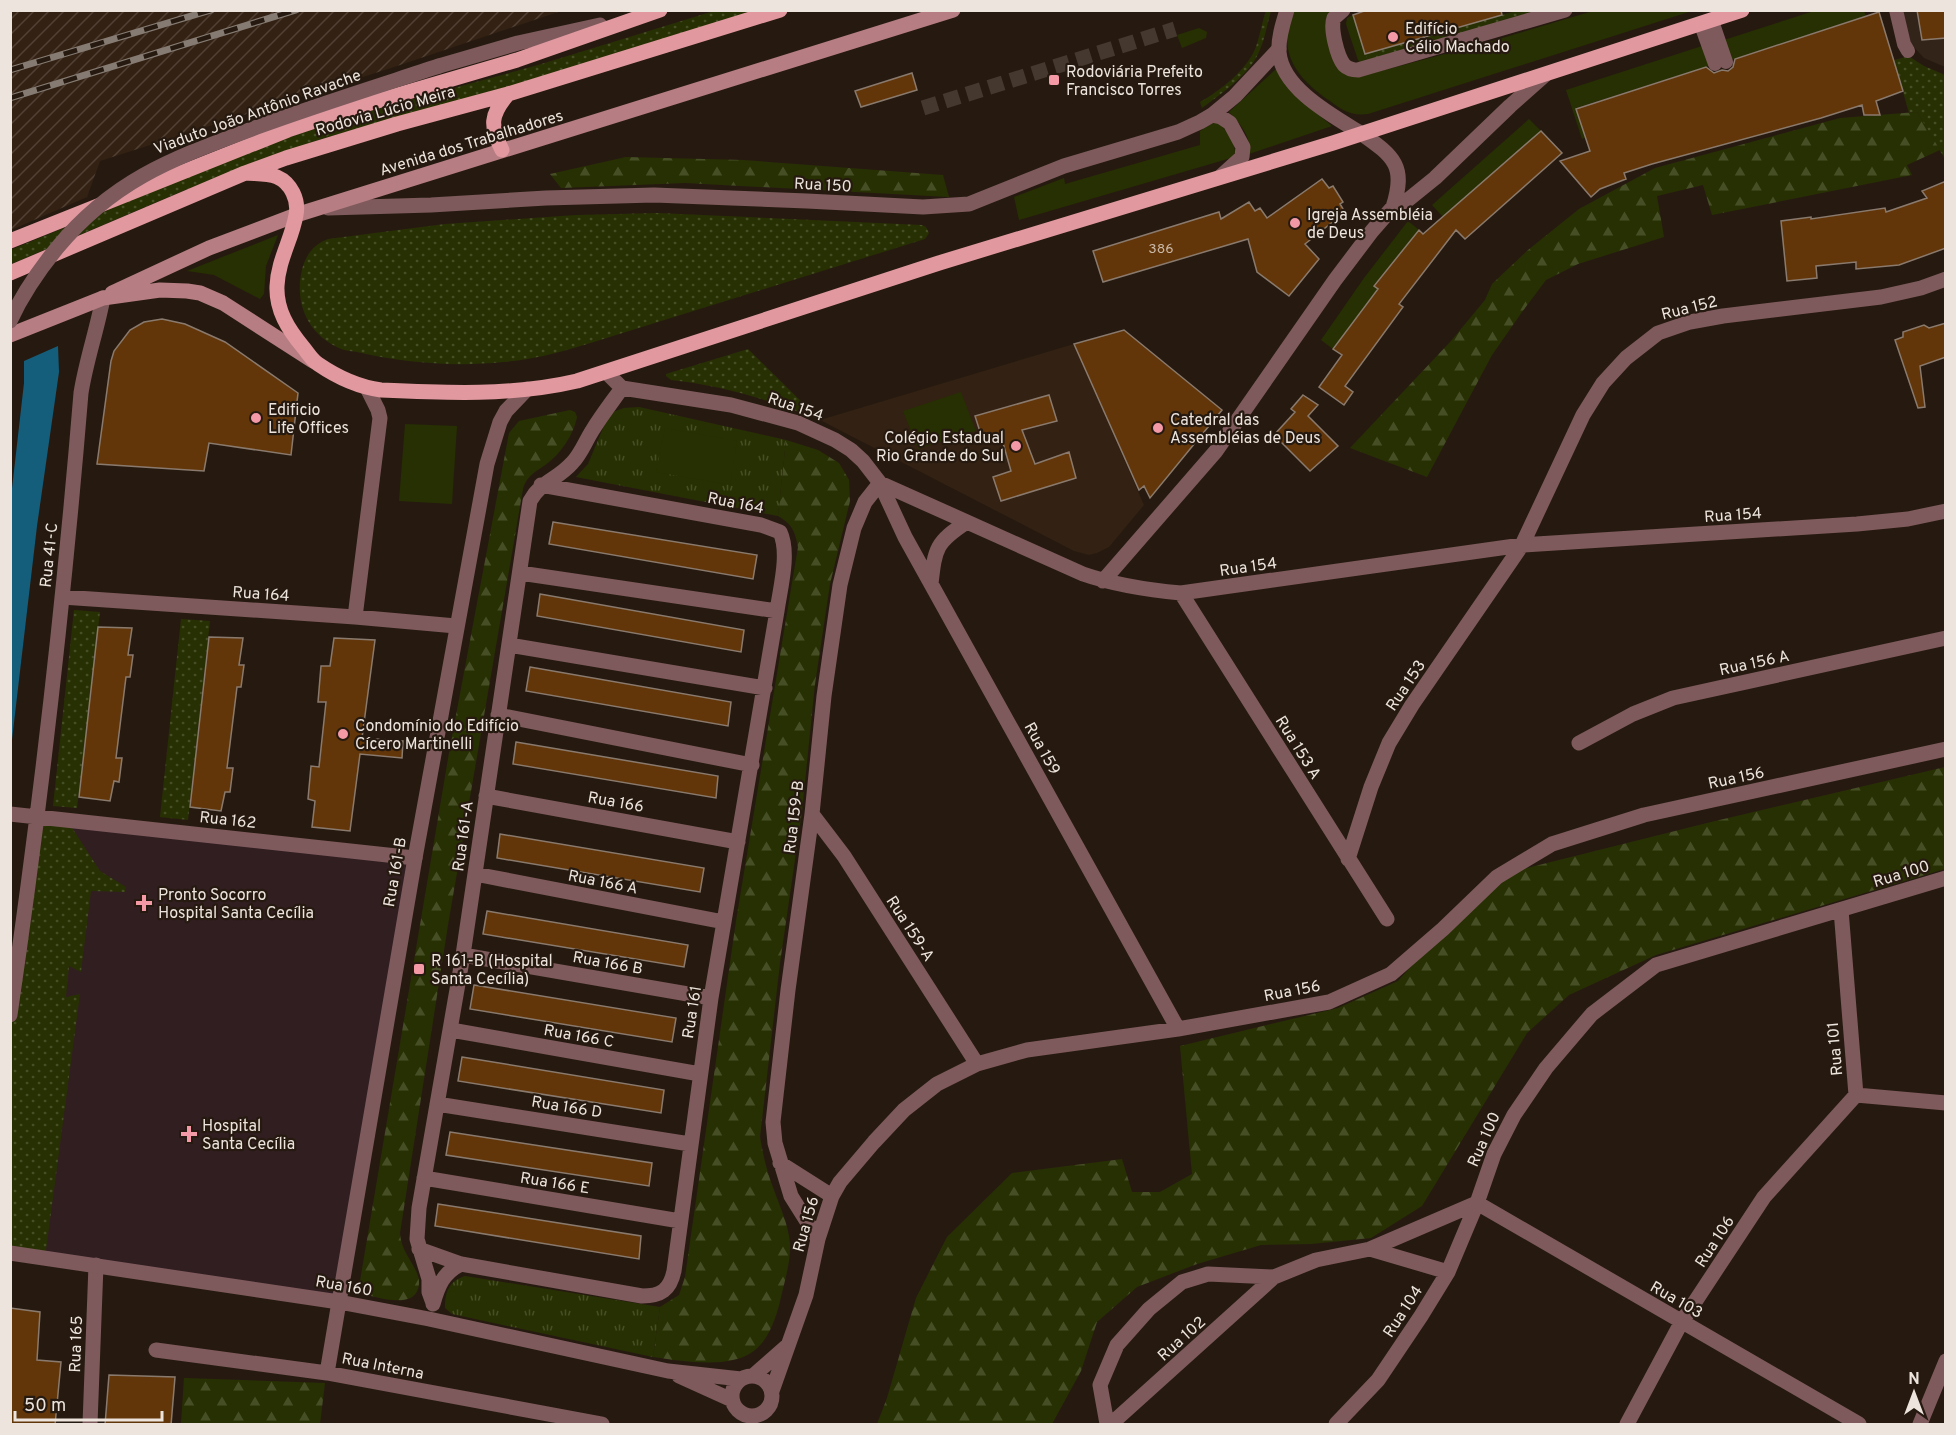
<svg xmlns="http://www.w3.org/2000/svg" width="1956" height="1435" viewBox="0 0 1956 1435" font-family="Overpass,sans-serif">
  <defs>
    <pattern id="industrial-furrows" width="10" height="10" patternUnits="userSpaceOnUse" patternTransform="scale(1.5)"><rect width="10" height="10" fill="#332113"/><path d="M-1 1l2-2M0 10L10 0M9 11l2-2" fill="none" stroke="#514135"/></pattern>
    <pattern id="grass-dots" width="8" height="8" patternUnits="userSpaceOnUse" patternTransform="scale(1.5)"><rect width="8" height="8" fill="#273002"/><path d="M2 2h.1M6 6h.1" fill="none" stroke="#464e26" stroke-width="1.8" stroke-linecap="round"/></pattern>
    <pattern id="forest-firs" width="22" height="20" patternUnits="userSpaceOnUse" patternTransform="scale(1.5)"><rect width="22" height="20" fill="#273002"/><path d="M5 1l3.5 6h-7zM16 11l3.5 6h-7z" fill="#464e26"/></pattern>
    <pattern id="park-tufts" width="24" height="20" patternUnits="userSpaceOnUse" patternTransform="scale(1.5)"><rect width="24" height="20" fill="#273002"/><path d="M3 7l-1-3M5 7V3M7 7l1-3M15 17l-1-3M17 17v-4M19 17l1-3" fill="none" stroke="#464e26"/></pattern>
  </defs>
  <rect width="100%" height="100%" fill="#261a10"/>
  <path fill="#322418" d="M1902,11H1945V67L1924,58L1911,44Z"/>
  <path fill="url(#industrial-furrows)" d="M11,11H561L394,67L100,161L87,197L11,230Z"/>
  <path fill="#332113" d="M1074,344L1144,505L1109,547L1097,553L1089,555L1074,551L820,420Z"/>
  <path fill="#311e20" d="M36,817L415,858L339,1302L45,1258Z"/>
  <path fill="url(#grass-dots)" d="M714,11H758L543,77L321,139L185,190L11,264L10,250L108,210L177,179L269,144L355,115L538,65Z
    M1266,11H1271C1267,24 1265,39 1259,52C1249,75 1222,93 1202,108L1200,102C1221,90 1247,70 1256,47C1260,35 1262,22 1266,11Z
    M1516,11H1551L1368,63L1365,54Z
    M1905,54L1924,66L1945,75V159L1917,112L1909,113L1894,60L1906,57Z
    M658,213L922,225L926,227L929,233L925,239L584,345C557,353 531,360 503,362C455,367 404,363 357,352C350,351 341,350 335,346C310,333 298,309 300,282C302,262 309,246 328,239L445,224L576,215Z
    M748,349L820,420C770,400 725,386 671,380L666,376V374Z
    M74,610L100,612L77,808L53,806Z
    M181,619L210,621L188,820L160,817Z
    M36,817L67,820L100,871L126,887L125,892L91,891L81,972L69,966L66,997L80,994L45,1258L11,1253L10,1015Z"/>
  <path fill="url(#forest-firs)" d="M1917,112L1940,150L1907,165L1912,175L1712,215L1703,185L1657,196L1664,237L1578,264L1546,280L1522,312L1492,355L1427,477L1350,448L1451,341L1485,300L1492,284L1528,250L1579,209L1655,168L1840,118Z
    M626,157L743,160L943,175L949,197L685,183L561,188L550,174Z
    M570,410L575,412L577,417C574,433 562,452 549,462C538,471 527,474 523,489L448,925L400,1233C401,1249 409,1257 416,1271C419,1277 420,1283 418,1289C411,1310 374,1296 358,1293L450,747L509,433L519,421Z
    M786,440L818,450L839,463L849,480L850,501L830,584L815,684L802,811L780,963L760,1137C763,1155 767,1173 774,1190C780,1207 788,1224 790,1243C791,1260 785,1280 781,1297C777,1315 770,1338 755,1350C731,1370 682,1361 653,1357L660,1307L679,1295L685,1277L736,921L798,547C795,531 792,524 778,516Z
    M1945,767V869L1656,955L1569,995L1527,1033L1422,1206L1371,1238L1311,1244L1261,1245L1197,1264L1137,1287L1097,1322L1081,1371L1052,1424H877L887,1398L916,1298L947,1237L1012,1173L1122,1159L1132,1192H1160L1192,1174L1180,1046L1338,1008L1398,981L1454,919L1511,872L1711,822Z
    M184,1378L325,1383L320,1424H181Z"/>
  <path fill="url(#park-tufts)" d="M639,407L786,440L778,516L576,477L588,464L606,421L613,412L624,408Z
    M465,1276L660,1307L653,1357L452,1314L445,1308C445,1292 449,1281 465,1276Z"/>
  <path fill="#273002" d="M1293,11H1335L1326,20V30L1358,77L1479,45L1593,11H1692L1368,114C1352,116 1343,111 1330,101C1308,86 1287,67 1287,38C1287,29 1291,19 1293,11Z
    M1814,11H1864L1866,16L1731,60L1724,40Z
    M1353,15L1368,63H1360L1358,60L1346,24L1347,18Z
    M1199,28L1207,32L1206,38L1182,48L1177,35Z
    M1702,46L1709,66L1576,108L1586,137L1582,139L1566,90Z
    M1276,69L1294,94L1332,126L1249,154C1252,136 1240,124 1229,112Z
    M1529,119L1541,131L1443,217L1432,205Z
    M1216,121C1225,128 1235,141 1235,153L1231,158L1019,220L1014,197L1064,178L1065,184L1200,145V131Z
    M1408,221L1419,230L1374,285L1378,289L1333,349L1321,340L1364,278Z
    M278,235L266,266L264,294L260,299L214,275L187,271Z
    M961,392L976,431L918,449L903,411Z
    M405,424L457,426L452,504L399,501Z
    M665,428L737,441L730,485L656,472Z"/>
  <path fill="#145e7c" d="M58,346L59,372L37,526L11,748L10,506L24,383V361Z"/>
  <path fill="#623609" stroke="#8a7a6e" stroke-width="1.5" d="M1367,10H1501L1502,15L1365,54L1353,15Z
    M1917,10H1946V38L1922,40Z
    M1879,12L1903,91L1876,101L1880,115H1864L1862,105L1821,118L1652,164L1624,173L1626,179L1600,189L1591,197L1560,161L1590,151L1576,109L1706,67L1714,73L1722,70L1728,71L1733,67L1735,59Z
    M912,73L917,90L861,107L855,91Z
    M1541,131L1562,153L1465,239L1456,230L1399,304L1403,307L1345,386L1353,392L1344,405L1319,387L1342,355L1333,349L1378,289L1374,286L1419,230L1423,234Z
    M1322,179L1329,188L1333,186L1343,202L1340,204L1345,212L1305,244L1319,259L1289,296L1257,272L1248,239L1103,282L1093,251L1219,212L1221,219L1249,202L1255,211L1260,208L1267,218Z
    M1946,181V248L1899,265L1856,269V262L1816,266L1817,278L1787,281L1781,221L1811,217V219L1885,208L1886,212L1927,198L1922,191Z
    M162,319L185,324L225,342L298,393L291,455L209,443L204,471L97,464L111,361L114,351L130,330L144,322Z
    M1946,323V357L1920,366L1925,407L1918,408L1895,340L1903,337V332L1924,325L1929,328Z
    M1124,330L1222,410L1150,498L1144,486L1139,490L1074,344Z
    M1049,395L1057,421L1022,430L1035,464L1069,452L1076,478L1001,501L993,477L1011,471L1001,436L983,441L975,416Z
    M1303,395L1318,405L1308,416L1338,446L1310,471L1274,435L1295,412L1291,409Z
    M553,522L757,555L753,579L549,544Z
    M540,594L744,630L741,652L537,616Z
    M98,627L132,628L128,655H133L130,677H126L116,758H122L119,782L114,781L110,801L79,797Z
    M209,637L243,638L239,665H244L241,687H237L227,768H233L230,792H225L221,811L190,807Z
    M334,638L375,640L362,738L403,741L402,758L360,754L350,831L312,827L315,801L308,799L311,766L319,767L326,702H318L321,666H330Z
    M530,667L731,702L728,726L526,691Z
    M516,742L718,776L716,798L513,764Z
    M500,834L704,868L700,892L497,858Z
    M487,911L688,945L684,967L483,934Z
    M474,985L676,1018L672,1042L470,1009Z
    M462,1057L664,1090L661,1113L458,1081Z
    M450,1132L652,1163L649,1186L446,1155Z
    M438,1204L641,1236L639,1259L435,1226Z
    M10,1308L40,1312L37,1360L61,1362L55,1425H10Z
    M109,1375L175,1377L171,1425H105Z"/>
  <g fill="none" stroke-linecap="round" stroke-linejoin="round">
    <path stroke="#44382f" stroke-width="15" stroke-dasharray="15 8" stroke-linecap="butt" d="M923,108L1175,29"/>
    <path stroke="#7e5a5d" stroke-width="14" d="M1896,10L1904,44L1908,51
      M1712,21L1726,62
      M1701,25L1715,64"/>
    <path stroke="#7e5a5d" stroke-width="15" d="M1343,10L1334,18C1330,28 1337,56 1344,65C1348,69 1352,70 1358,70L1565,10
      M1212,115L1221,117L1230,123L1243,147L1242,157L1220,177
      M1362,134C1395,157 1406,167 1393,207
      M328,208L431,205L546,198L654,195L807,201L923,207L969,204L1064,166L1178,132L1200,122L1212,115L1235,96L1279,49
      M606,372L622,388L731,405L798,423L835,440L851,450L863,461L880,483L1083,574C1115,585 1147,590 1181,593L1522,545L1857,524L1908,519L1946,511
      M520,573L777,611
      M1103,581L1216,451L1335,280L1372,231L1393,207L1409,199L1435,178L1510,106L1545,75
      M931,584C935,548 936,542 967,522
      M1181,593L1387,919
      M62,597L355,617L456,626
      M355,617L380,418L378,410L367,388
      M509,645L765,688
      M498,715L752,765
      M1579,743L1633,714L1673,698L1946,638
      M486,796L738,842
      M10,814L415,858
      M812,814L844,856L977,1064
      M1348,859L1371,787L1389,743L1412,705L1522,545L1583,415L1603,383L1626,358L1658,333L1690,322L1723,316L1881,297L1921,288L1946,279
      M475,874L724,922
      M1841,910L1856,1095
      M463,955L711,998
      M10,1015C40,809 64,601 81,393C86,361 97,330 103,298
      M451,1030L700,1074
      M1856,1095L1946,1103
      M437,1104L690,1144
      M780,1163L832,1196
      M424,1178L680,1221
      M818,1239L791,1196L775,1143L773,1122L788,990L812,814L824,696L840,585L854,528L865,502L880,483L905,537L1178,1029
      M419,1249L461,1264L642,1296C661,1296 670,1290 674,1271L711,998L777,611C780,589 790,553 780,532L761,525L541,485
      M1370,1249L1448,1272
      M433,1303L429,1292V1279L417,1239L419,1208L463,955L530,501C541,481 557,480 572,463C581,454 585,442 592,431C601,416 612,402 622,388
      M433,1304C438,1286 443,1273 461,1264
      M156,1350L327,1373L602,1424
      M327,1373L339,1302L429,1319L668,1371L741,1379
      M732 1396a20 20 0 1 1 40 0a20 20 0 1 1-40 0Z
      M679,1376L732,1400
      M753,1376L786,1347
      M772,1391L806,1295L818,1239L832,1196L840,1182L874,1142L904,1110L937,1084L977,1064L1027,1050L1178,1029L1329,1002L1391,974L1443,929L1497,877L1552,844L1644,815L1946,749
      M90,1424L96,1265
      M1107,1424L1100,1385L1117,1345L1149,1309L1182,1282L1208,1274L1274,1277L1316,1260L1370,1249L1477,1203L1494,1154L1514,1115L1546,1068L1592,1014L1656,965L1946,878
      M1111,1424L1274,1277
      M1336,1424L1378,1380L1421,1316L1448,1272L1477,1203L1859,1424
      M1627,1424L1681,1323L1764,1197L1856,1095
      M1920,1424L1946,1361"/>
    <path stroke="#7e5a5d" stroke-width="15" d="M1287,10C1283,23 1278,38 1279,52C1282,89 1333,116 1362,134
      M439,66L518,43L600,25
      M10,1253L339,1302L415,858L487,464L500,422L506,411L527,389"/>
    <path stroke="#b67d83" stroke-width="15" d="M112,293L209,248L296,215L953,10
      M10,335L103,298L160,290L187,291L200,293L223,303L313,361"/>
    <path stroke="#e1989f" stroke-width="15" d="M502,150C490,126 490,115 508,94
      M245,173C256,174 268,173 277,177C291,183 299,200 296,215C292,239 278,260 277,286C276,310 288,329 303,347C308,353 312,360 318,364C337,377 359,387 381,390C446,393 513,396 577,381L939,263L1333,143L1742,10
      M10,241L288,130L357,107L517,60L660,10
      M10,273L245,173L286,158L397,124L508,94L780,10"/>
    <g stroke="#857b72" stroke-width="7">
      <path id="rail" d="M10,70L211,10
        M10,98L296,10"/>
    </g>
    <use href="#rail" stroke="#261a10" stroke-width="4.5" stroke-dasharray="14" stroke-linecap="butt"/>
    <path stroke="#7e5a5d" stroke-width="15" d="M10,321C22,295 39,270 57,248C115,178 175,158 257,127C317,105 378,86 439,66"/>
  </g>
  <g fill="#f49aa6" stroke="#261a10" stroke-width="2">
    <circle cx="1393" cy="37" r="6"/>
    <rect x="1048" y="74" width="12" height="12" rx="3"/>
    <circle cx="1295" cy="223" r="6"/>
    <circle cx="256" cy="418" r="6"/>
    <circle cx="1158" cy="428" r="6"/>
    <circle cx="1016" cy="446" r="6"/>
    <circle cx="343" cy="734" r="6"/>
    <path d="M141 894h6v6h6v6h-6v6h-6v-6h-6v-6h6z"/>
    <rect x="413" y="963" width="12" height="12" rx="3"/>
    <path d="M186 1125h6v6h6v6h-6v6h-6v-6h-6v-6h6z"/>
  </g>
  <g text-anchor="middle" stroke-width="4.5" stroke-linejoin="round" paint-order="stroke">
    <g font-size="14" fill="#cab8a8">
      <text x="1161" y="253">386</text>
    </g>
    <g font-size="16" fill="#ece4dd" stroke="#261a10" text-anchor="start">
      <text x="1405" y="34">Edifício<tspan x="1405" dy="18">Célio Machado</tspan></text>
      <text x="1066" y="77">Rodoviária Prefeito<tspan x="1066" dy="18">Francisco Torres</tspan></text>
      <text x="1307" y="220">Igreja Assembléia<tspan x="1307" dy="18">de Deus</tspan></text>
      <text x="268" y="415">Edificio<tspan x="268" dy="18">Life Offices</tspan></text>
      <text x="1170" y="425">Catedral das<tspan x="1170" dy="18">Assembléias de Deus</tspan></text>
      <text x="1004" y="443" text-anchor="end">Colégio Estadual<tspan x="1004" dy="18">Rio Grande do Sul</tspan></text>
      <text x="355" y="731">Condomínio do Edifício<tspan x="355" dy="18">Cícero Martinelli</tspan></text>
      <text x="158" y="900">Pronto Socorro<tspan x="158" dy="18">Hospital Santa Cecília</tspan></text>
      <text x="431" y="966">R 161-B (Hospital<tspan x="431" dy="18">Santa Cecília)</tspan></text>
      <text x="202" y="1131">Hospital<tspan x="202" dy="18">Santa Cecília</tspan></text>
    </g>
    <g font-size="16" fill="#ece4dd" stroke="#261a10">
      <text transform="translate(385 110) rotate(-16)" y="6">Rodovia Lúcio Meira</text>
      <text transform="translate(257 111) rotate(-20)" y="6">Viaduto João Antônio Ravache</text>
      <text transform="translate(471 142) rotate(-17)" y="6">Avenida dos Trabalhadores</text>
      <text transform="translate(823 184) rotate(3)" y="6">Rua 150</text>
      <text transform="translate(1689 307) rotate(-14)" y="6">Rua 152</text>
      <text transform="translate(796 406) rotate(19)" y="6">Rua 154</text>
      <text transform="translate(736 502) rotate(11)" y="6">Rua 164</text>
      <text transform="translate(1733 514) rotate(-4)" y="6">Rua 154</text>
      <text transform="translate(48 555) rotate(-84)" y="6">Rua 41-C</text>
      <text transform="translate(1248 566) rotate(-8)" y="6">Rua 154</text>
      <text transform="translate(261 593) rotate(4)" y="6">Rua 164</text>
      <text transform="translate(1754 662) rotate(-12)" y="6">Rua 156 A</text>
      <text transform="translate(1405 685) rotate(-56)" y="6">Rua 153</text>
      <text transform="translate(1299 747) rotate(58)" y="6">Rua 153 A</text>
      <text transform="translate(1043 748) rotate(61)" y="6">Rua 159</text>
      <text transform="translate(1736 777) rotate(-12)" y="6">Rua 156</text>
      <text transform="translate(616 801) rotate(10)" y="6">Rua 166</text>
      <text transform="translate(793 817) rotate(-83)" y="6">Rua 159-B</text>
      <text transform="translate(228 819) rotate(6)" y="6">Rua 162</text>
      <text transform="translate(462 836) rotate(-82)" y="6">Rua 161-A</text>
      <text transform="translate(394 872) rotate(-80)" y="6">Rua 161-B</text>
      <text transform="translate(1901 873) rotate(-17)" y="6">Rua 100</text>
      <text transform="translate(603 881) rotate(11)" y="6">Rua 166 A</text>
      <text transform="translate(911 928) rotate(57)" y="6">Rua 159-A</text>
      <text transform="translate(608 962) rotate(10)" y="6">Rua 166 B</text>
      <text transform="translate(1292 990) rotate(-11)" y="6">Rua 156</text>
      <text transform="translate(691 1012) rotate(-81)" y="6">Rua 161</text>
      <text transform="translate(579 1035) rotate(10)" y="6">Rua 166 C</text>
      <text transform="translate(1834 1049) rotate(-95)" y="6">Rua 101</text>
      <text transform="translate(567 1106) rotate(9)" y="6">Rua 166 D</text>
      <text transform="translate(1483 1139) rotate(-66)" y="6">Rua 100</text>
      <text transform="translate(555 1182) rotate(9)" y="6">Rua 166 E</text>
      <text transform="translate(805 1224) rotate(-74)" y="6">Rua 156</text>
      <text transform="translate(1714 1241) rotate(-57)" y="6">Rua 106</text>
      <text transform="translate(344 1285) rotate(10)" y="6">Rua 160</text>
      <text transform="translate(1677 1299) rotate(30)" y="6">Rua 103</text>
      <text transform="translate(1402 1311) rotate(-57)" y="6">Rua 104</text>
      <text transform="translate(1181 1338) rotate(-42)" y="6">Rua 102</text>
      <text transform="translate(75 1344) rotate(-88)" y="6">Rua 165</text>
      <text transform="translate(383 1365) rotate(11)" y="6">Rua Interna</text>
    </g>
  </g>
  <rect width="1956" height="1435" fill="none" stroke="#ece4dd" stroke-width="24"/>
  <g transform="translate(1914 1393)" stroke="#261a10" stroke-width="4.5" paint-order="stroke">
  <path d="M0-4.5L10 22L0 15L-10 22Z" fill="#ece4dd"/>
  <text y="-9" font-size="16" font-weight="bold" text-anchor="middle" fill="#ece4dd">N</text>
  </g>
  <path d="M15 1411v9h147v-9" fill="none" stroke="#ece4dd" stroke-width="3"/>
  <text x="24" y="1411" font-size="18" fill="#ece4dd" stroke="#261a10" stroke-width="4.5" paint-order="stroke">50 m</text>
</svg>
